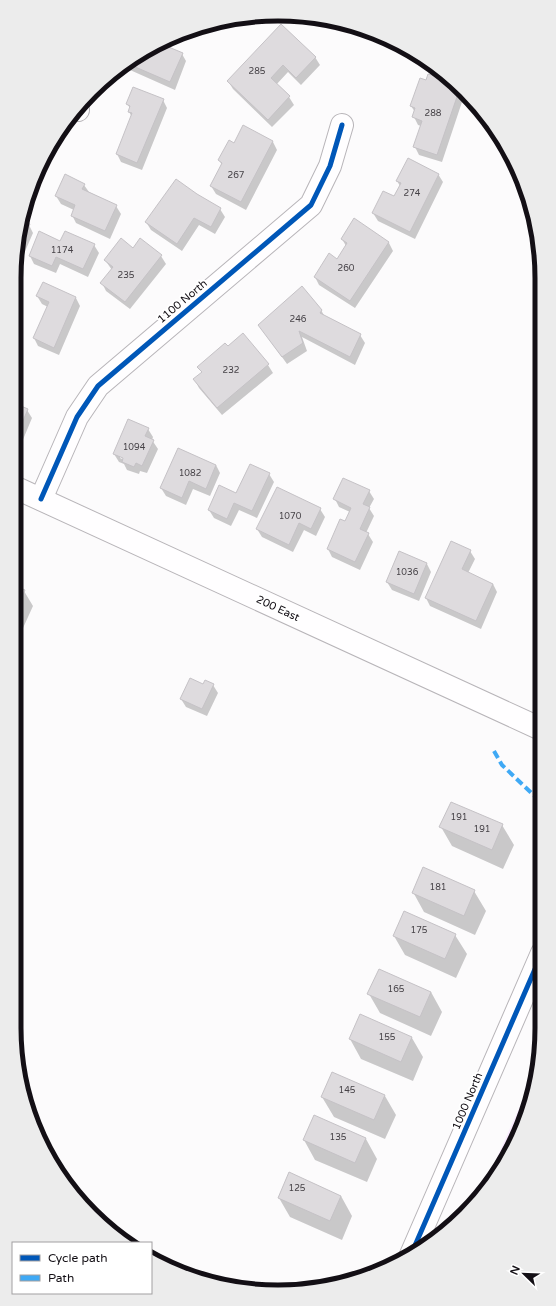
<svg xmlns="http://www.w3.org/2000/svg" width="556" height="1306" viewBox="0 0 556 1306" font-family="'Varela Round',sans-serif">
  <rect width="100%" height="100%" fill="#fcfbfc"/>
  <path fill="#f9eafe" d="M535,1073L528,1113L507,1160L495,1177L489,1175Z"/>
  <path fill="#0003" fill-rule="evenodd" d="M281,25L315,57L320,65L301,85L288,72L276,85L289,97L294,105L272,127L233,89L228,81Z
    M158,43L182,54L186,61L175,90L121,66Z
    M438,71L464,96L442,162L419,155L415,147L421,126L418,125L414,117L415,112L411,106L427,82L436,78Z
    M163,100L167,108L142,170L121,162L117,154L132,117L129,112L130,108L127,104Z
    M244,127L273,142L277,150L246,210L216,194L211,186L222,165L219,160L235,144Z
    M38,171L41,175L34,189L31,187Z
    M438,174L443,182L415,239L378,221L373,213L394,197L400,186L397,181Z
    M84,185L89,192L116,206L121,214L110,239L76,223L72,215L74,210L61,204L56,196Z
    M196,194L220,209L225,217L215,234L199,225L182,251L151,230L146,222Z
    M355,220L389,243L393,251L355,308L319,285L315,277L338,260L346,246L342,239Z
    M23,222L29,225L33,233L23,256L18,253Z
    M141,240L161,256L166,264L130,309L106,291L102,283L112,270L105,260L133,249Z
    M61,242L94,245L99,253L88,277L60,264L56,273L34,264L30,256Z
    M37,296L76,298L80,306L59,355L38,346L34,338L48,307L42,304Z
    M321,310L325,317L360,335L365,343L355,365L302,337L307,351L287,364L259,325Z
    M268,365L273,373L222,415L199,388L195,380L202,373L199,367Z
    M14,385L17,387L22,395L17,406L27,410L32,418L22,442L14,439Z
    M148,429L153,437L152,440L158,449L147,473L140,471L139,474L127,470L124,464L119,462L114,454ZM120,456L128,459L127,461L120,458Z
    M216,465L220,473L210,496L193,489L186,505L166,496L161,488Z
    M269,474L274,482L257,518L239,510L231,526L214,518L209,510Z
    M369,491L374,499L369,508L374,516L366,533L368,534L373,542L360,570L332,557L328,549L346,523L350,512L339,507L335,499Z
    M320,509L325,517L316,536L304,530L293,552L262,537L257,529Z
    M470,551L475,559L468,573L493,584L497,592L481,629L430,606L426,598Z
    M400,552L427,564L431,572L419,601L392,590L387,582Z
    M541,565V585L535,577Z
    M14,586L24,591L33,606L14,648Z
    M203,685H213L218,693L207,716L186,707L181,699Z
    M502,825L514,845L503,869L452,846L441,827Z
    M474,891L486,911L475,935L424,912L413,892Z
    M455,935L467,954L456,978L405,955L394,936Z
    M431,992L442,1012L431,1036L380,1013L369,994Z
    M412,1038L423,1057L413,1081L361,1059L350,1039Z
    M385,1096L396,1115L385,1139L334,1117L322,1097Z
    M314,1116L366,1139L377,1159L367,1182L315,1160L304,1140Z
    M341,1196L352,1216L342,1240L290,1217L279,1198Z"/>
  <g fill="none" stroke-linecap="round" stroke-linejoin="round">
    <path stroke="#d4b8dc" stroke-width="6" d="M365,29L375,37L429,62"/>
  </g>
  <path fill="#dedbde" stroke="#c5c2c6" d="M281,24L316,57L296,78L283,65L271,78L290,96L268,120L227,81Z
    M159,43L183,53L170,82L126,63Z
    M438,71L459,91L437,155L413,147L422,121L412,117L415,108L410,106L420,78L426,80L428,74L436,76Z
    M133,87L164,99L137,163L116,154L132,113L128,112L130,106L126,104Z
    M243,125L273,141L241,202L210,186L222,163L218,160L229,140L234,143Z
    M408,158L439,174L410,232L372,213L383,191L394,196L401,183L396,181Z
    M65,174L85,184L82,189L117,205L105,231L71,216L75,205L55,196Z
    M176,179L197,194L221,208L211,227L194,218L177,244L145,222Z
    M354,218L389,242L350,301L314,277L329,253L337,259L347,243L341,239Z
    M23,221L30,224L19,248Z
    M39,231L60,241L65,231L95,244L83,269L56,257L52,266L29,256Z
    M121,238L133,248L140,238L162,255L125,302L100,283L113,267L104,260Z
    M43,282L76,297L54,348L33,338L49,302L36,296Z
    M302,286L322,310L320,313L361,334L350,357L299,331L303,343L282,357L258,325Z
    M243,333L269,364L217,408L193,379L202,372L197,367L225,343L228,346Z
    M14,403L28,409L17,435L14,433Z
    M128,419L149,428L145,436L154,440L142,466L136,463L134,467L122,462L123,458L113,454Z
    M178,448L216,465L206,489L189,481L182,498L160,488Z
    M250,464L270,473L252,511L234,503L227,519L208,510L219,485L236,493Z
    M343,478L370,490L363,504L370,507L360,529L369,533L355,562L327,549L340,519L345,521L351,508L333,499Z
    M277,487L321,508L311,529L299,523L289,545L256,529Z
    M451,541L471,550L462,569L493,584L476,621L425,598Z
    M399,551L427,563L414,594L386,582Z
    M541,563V580L534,577Z
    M14,585L25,590L14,614Z
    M190,678L203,684L205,680L214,684L202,709L180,699Z
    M451,802L503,824L492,850L439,827Z
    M423,867L475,890L464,916L412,893Z
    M404,911L456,934L445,959L393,936Z
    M379,969L431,992L420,1017L367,994Z
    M360,1014L412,1037L401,1062L349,1039Z
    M332,1072L385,1095L374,1120L321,1097Z
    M314,1115L366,1138L355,1163L303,1140Z
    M289,1172L341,1196L330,1221L278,1198Z"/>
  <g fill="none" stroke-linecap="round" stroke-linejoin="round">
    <g stroke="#b8b5b9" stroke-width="24">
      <path id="minor" d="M76,109L78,110
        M41,499L77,417L98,386L311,205L330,166L342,125
        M410,1257L542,953"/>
    </g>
    <g stroke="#b8b5b9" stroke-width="24">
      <path id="major" d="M14,487L541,729"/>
    </g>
    <use href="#minor" stroke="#fffeff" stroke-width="22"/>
    <use href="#major" stroke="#fffeff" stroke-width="22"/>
    <path stroke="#3fa9f5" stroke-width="4" stroke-dasharray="8 4" stroke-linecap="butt" d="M494,751L502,765L541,802"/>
    <g stroke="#fff" stroke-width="8">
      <path id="cycleway" d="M41,499L77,417L98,386L311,205L330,166L342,125
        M410,1257L542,953"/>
    </g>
    <use href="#cycleway" stroke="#0057b8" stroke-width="5"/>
  </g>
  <g text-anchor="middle" stroke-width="4" stroke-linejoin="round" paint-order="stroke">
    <g font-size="9" fill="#464247">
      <text x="257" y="74">285</text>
      <text x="433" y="116">288</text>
      <text x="236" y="178">267</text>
      <text x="412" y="196">274</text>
      <text x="62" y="253">1174</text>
      <text x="346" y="271">260</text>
      <text x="126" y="278">235</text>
      <text x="298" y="322">246</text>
      <text x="231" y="373">232</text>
      <text x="134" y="450">1094</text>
      <text x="190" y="476">1082</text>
      <text x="290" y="519">1070</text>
      <text x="407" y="575">1036</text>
      <text x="459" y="820">191</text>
      <text x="482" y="832">191</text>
      <text x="438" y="890">181</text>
      <text x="419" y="933">175</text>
      <text x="396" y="992">165</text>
      <text x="387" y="1040">155</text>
      <text x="347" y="1093">145</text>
      <text x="338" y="1140">135</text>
      <text x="297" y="1191">125</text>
    </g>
    <g font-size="11" fill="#130f15" stroke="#fff">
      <text transform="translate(182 301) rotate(-40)" y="4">1100 North</text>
      <text transform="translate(278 608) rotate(25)" y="4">200 East</text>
      <text transform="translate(467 1101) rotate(-67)" y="4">1000 North</text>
    </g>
  </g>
  <path d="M0 0H556V1306H0ZM278 21H278A257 257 0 0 1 535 278V1028A257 257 0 0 1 278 1285H278A257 257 0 0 1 21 1028V278A257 257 0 0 1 278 21Z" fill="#ececec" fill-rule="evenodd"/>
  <path fill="none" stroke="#130f15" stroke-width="5" d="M278 21H278A257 257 0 0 1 535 278V1028A257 257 0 0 1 278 1285H278A257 257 0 0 1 21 1028V278A257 257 0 0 1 278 21Z"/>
  <rect x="12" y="1242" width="140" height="52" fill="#ffffff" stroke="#a19fa1"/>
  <rect x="20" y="1255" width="20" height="6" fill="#0057b8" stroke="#a19fa1"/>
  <text x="48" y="1262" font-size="12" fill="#130f15">Cycle path</text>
  <rect x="20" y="1275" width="20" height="6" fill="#3fa9f5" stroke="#a19fa1"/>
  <text x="48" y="1282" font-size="12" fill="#130f15">Path</text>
  <g transform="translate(524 1274) rotate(293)" stroke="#ffffff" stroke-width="3" paint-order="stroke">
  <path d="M0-3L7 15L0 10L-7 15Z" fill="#130f15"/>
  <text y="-6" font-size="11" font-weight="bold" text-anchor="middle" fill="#130f15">N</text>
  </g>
</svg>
